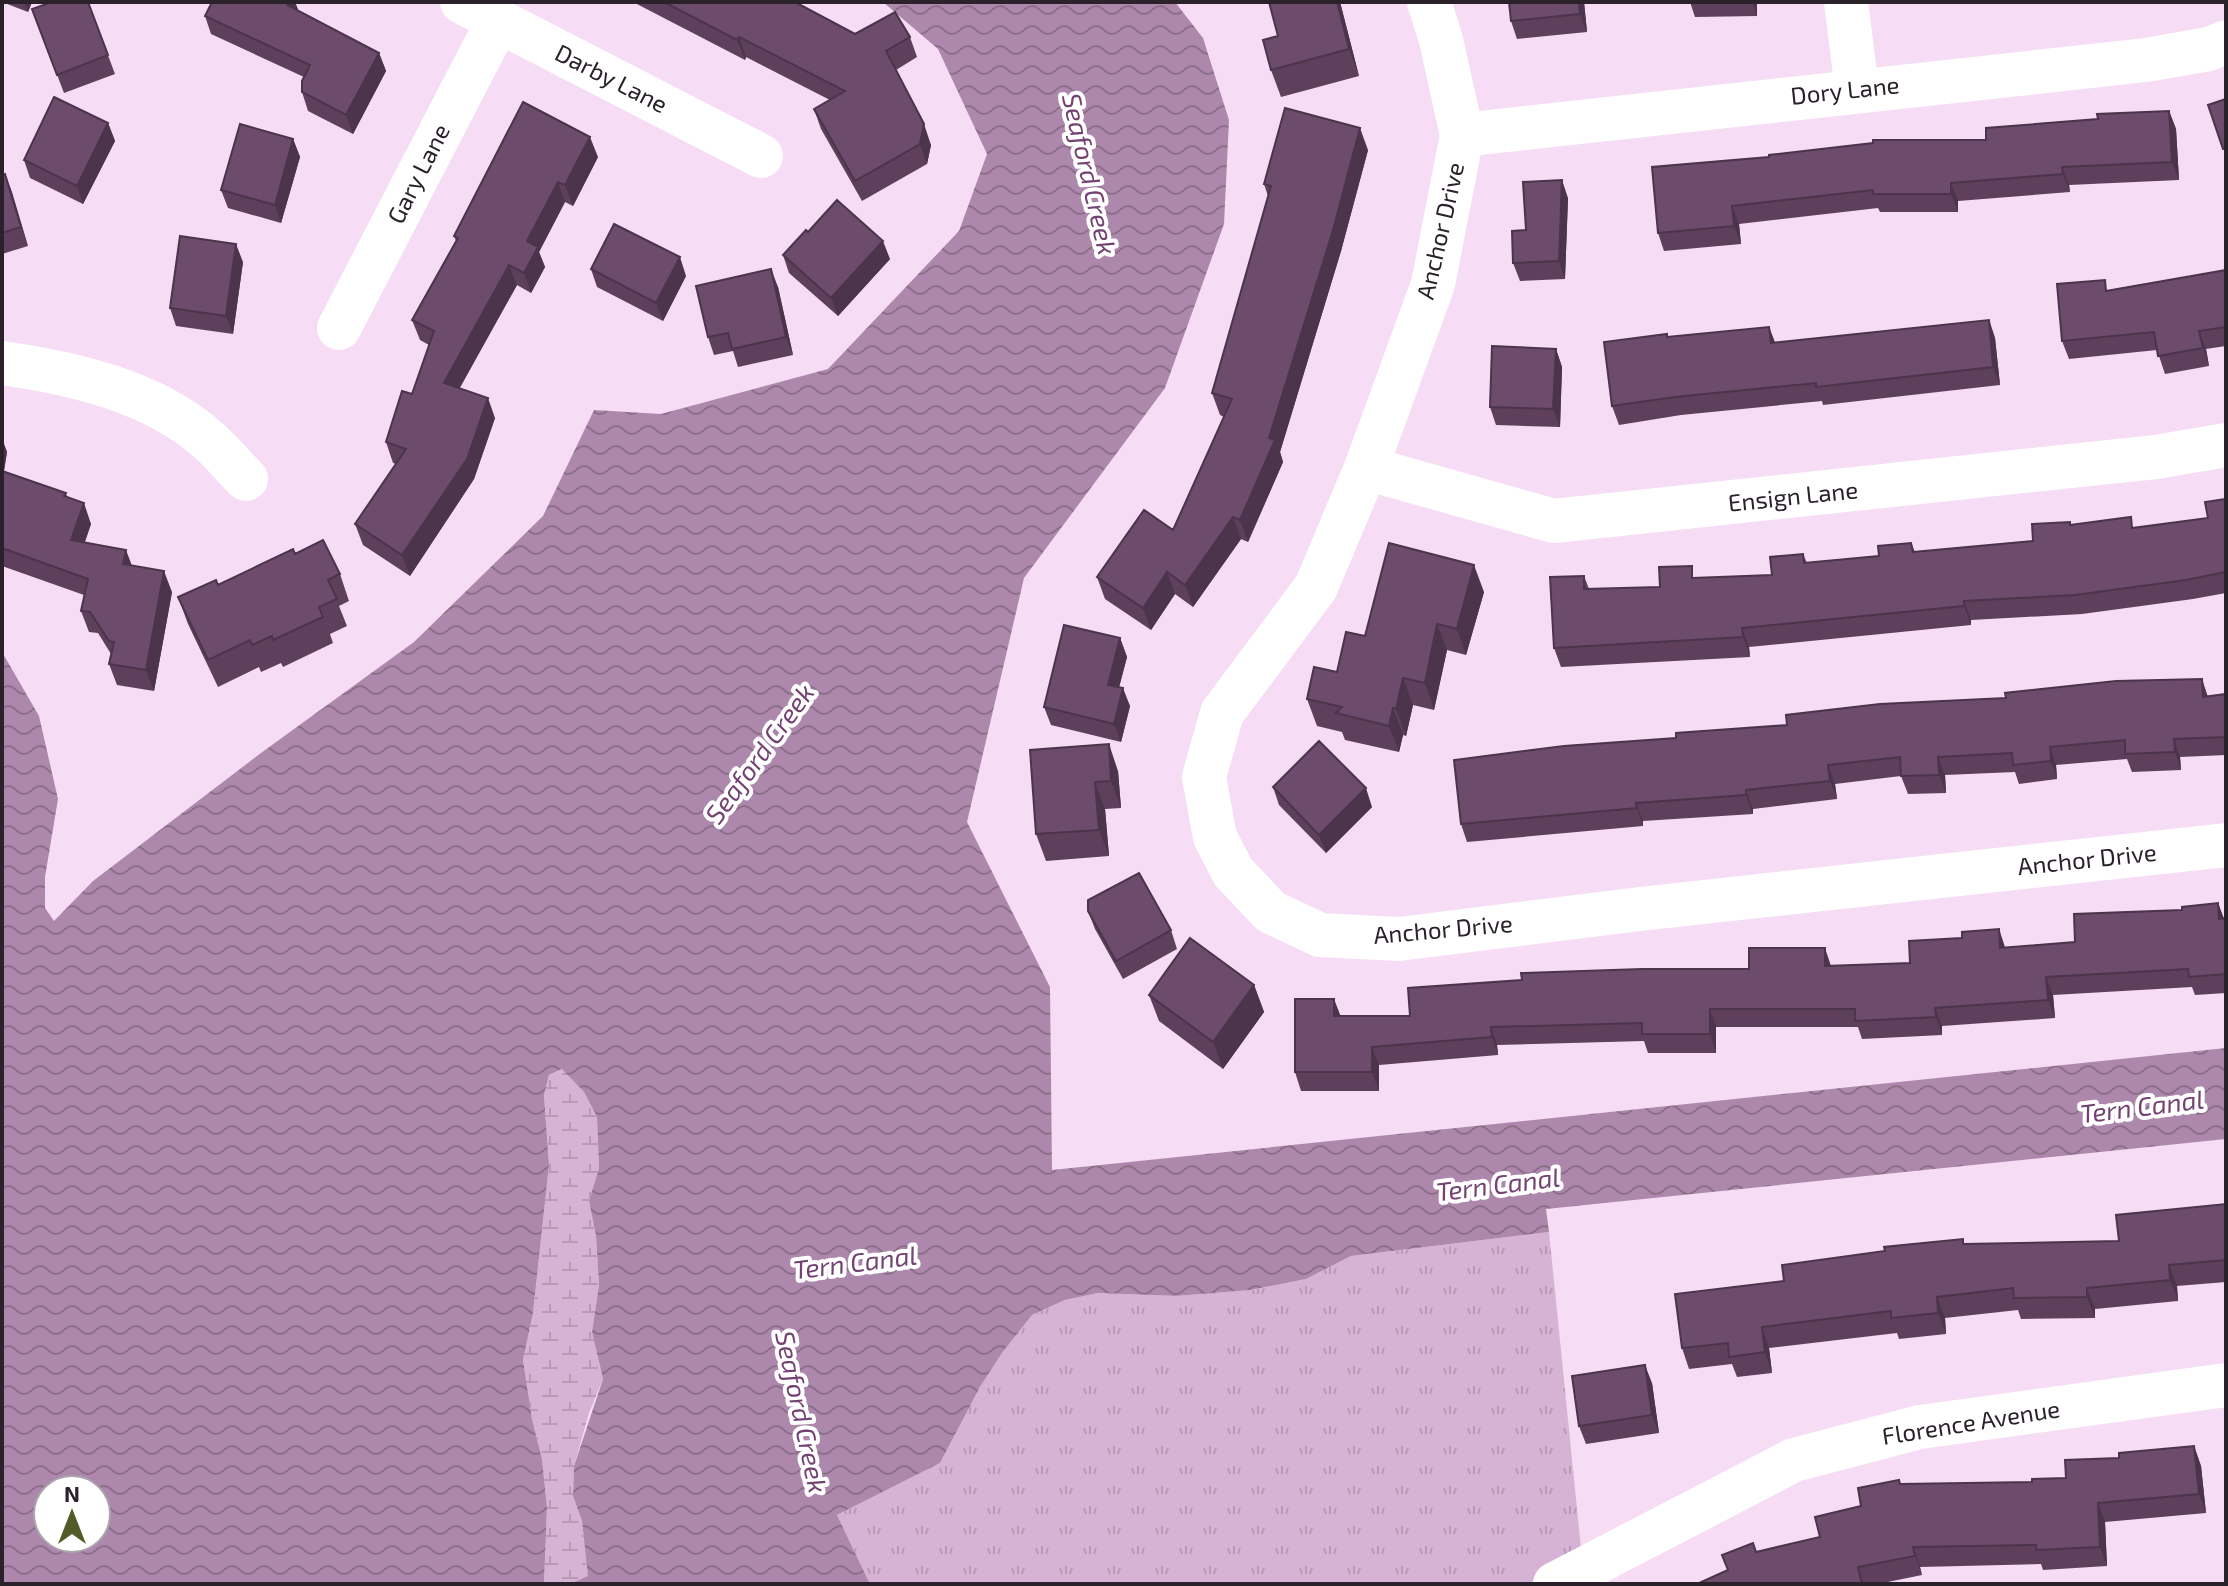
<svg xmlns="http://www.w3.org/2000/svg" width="2228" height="1586" viewBox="0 0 2228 1586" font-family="'Exo 2',sans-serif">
  <defs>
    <pattern id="wetland-marsh" width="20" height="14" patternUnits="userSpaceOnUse" patternTransform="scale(2)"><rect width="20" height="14" fill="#d6b3d5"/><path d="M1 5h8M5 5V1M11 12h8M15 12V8" fill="none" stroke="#b89ab7"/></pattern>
    <pattern id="park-tufts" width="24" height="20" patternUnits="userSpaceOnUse" patternTransform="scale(2)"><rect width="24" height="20" fill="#d6b3d5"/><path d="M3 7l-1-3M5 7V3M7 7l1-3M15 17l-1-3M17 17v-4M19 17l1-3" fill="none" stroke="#b89ab7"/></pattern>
    <pattern id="water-waves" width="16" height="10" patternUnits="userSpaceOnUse" patternTransform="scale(2)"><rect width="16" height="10" fill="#ad88ac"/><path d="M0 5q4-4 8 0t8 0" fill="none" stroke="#8d6f8c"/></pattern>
  </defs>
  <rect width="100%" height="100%" fill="#f6dcf5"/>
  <path fill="url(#wetland-marsh)" d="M563,1069L584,1092L597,1117L599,1168L589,1201L596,1236L599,1285L592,1332L603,1379L589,1413L574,1466L573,1496L582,1521L589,1577L570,1584H544L547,1507L542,1459L532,1419L523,1360L533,1313L549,1165L544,1095L549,1075Z"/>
  <path fill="url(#park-tufts)" d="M1549,1232L1582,1558L1527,1584H870L837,1515L940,1463L980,1387L1002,1353L1032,1315L1065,1300L1098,1293L1176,1296L1252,1290L1306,1279L1351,1256Z"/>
  <path fill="url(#water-waves)" fill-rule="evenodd" d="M883,2H1175L1203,38L1229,120L1224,224L1165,388L1024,578L967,822L1050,987L1052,1170L2226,1048V1139L1546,1209L1549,1232L1351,1256L1306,1279L1251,1290L1176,1296L1098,1293L1065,1300L1032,1315L1002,1353L980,1387L940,1463L837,1515L870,1584H570L588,1576L582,1521L573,1496L574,1466L603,1379L592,1332L599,1285L596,1236L589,1201L599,1168L597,1117L584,1092L562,1069L549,1075L544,1095L549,1165L533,1313L523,1360L532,1419L542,1459L547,1507L544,1584H2V652L39,716L58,799L45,877V908L54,921L93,881L261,753L414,642L543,516L594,410L661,414L828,369L959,231L987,154L938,49ZM48,1490H96V1538H48Z"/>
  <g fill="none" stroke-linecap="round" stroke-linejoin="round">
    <path stroke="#fff" stroke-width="44" d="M462,2L761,156
      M1429,2L1441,40L1462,135L1433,284L1366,468L1316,587L1222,713L1204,777L1215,837L1233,872L1271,912L1320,935L1399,939L1640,909L2226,845
      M1846,2L1857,90
      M1462,135L2146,60L2209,49L2226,42
      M339,328L498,21
      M2,363C73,373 152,391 207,439C221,451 233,466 246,479
      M1366,468L1554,521L2156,457L2226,445
      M1555,1584L1794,1460L1920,1427L2226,1385"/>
  </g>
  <path fill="#5e405d" d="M2,2H32L28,12Z
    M88,2L115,74L64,93L32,9Z
    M212,2H295L298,10L379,53L386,71L353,134L308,111L302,92L304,77L211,34L205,16Z
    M633,2H795L855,34L910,37L917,57L896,70L931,145L927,164L862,201L821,129L814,109L830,100L746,57L745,60Z
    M1269,2H1340L1359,76L1281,97L1271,70L1278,36Z
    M1584,2L1587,32L1517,39L1511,21Z
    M1690,2H1757V16L1695,17Z
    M2169,111L2176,129L2179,180L2069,185L2070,192L1958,201V212H1880L1878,208L1739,224L1741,244L1664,251L1658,233L1769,157L1986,140L2098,119Z
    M108,123L115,141L83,204L30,178L24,160Z
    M293,139L300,157L281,223L228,208L221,190Z
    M1368,150L1341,251L1280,452L1283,462L1248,542L1241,539L1193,607L1175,594L1151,630L1105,599L1097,577L1173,530L1224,417L1220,415L1212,393L1268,196L1264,184Z
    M598,157L573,206L565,202L539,252L545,267L531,293L517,285L459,388L495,418L474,479L410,576L363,545L355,524L396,464L393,463L386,442L412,394L429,345L420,340L412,320L456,241L454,236Z
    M5,174L28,246L2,254V175Z
    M1568,198L1565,279L1520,281L1513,263L1526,230Z
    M808,232L890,259L838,316L789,273L783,255Z
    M243,262L233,334L176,326L170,308Z
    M591,269L686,276L663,321L597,287Z
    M2226,270V346L2206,349L2209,366L2165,374L2157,350L2069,359L2062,341L2109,290Z
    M778,287L793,355L738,367L733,351L714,355L708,337Z
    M1989,320L1995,338L2000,385L1823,405L1822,401L1681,415L1619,425L1612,406L1667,334L1668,337L1769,327L1775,343Z
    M1556,349L1562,367L1560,427L1496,425L1490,407Z
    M2,439L7,452L4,471L66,493L67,497L91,524L85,542L132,566L172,592L154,691L117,685L109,664L111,654L98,633L89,632L81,611L84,595L2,566Z
    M2226,499V593L2193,599L2082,614L1971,620V625L1749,647L1750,657L1561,667L1554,648L1584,576L1589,589L1660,587L1697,578L1772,575L1803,554L1807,563L1879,556L1911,543L1915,552L2033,541L2071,524L2135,528L2208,518Z
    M295,554L340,574L349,601L339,606L347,626L330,634L333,643L283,667L281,663L261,672L259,667L218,687L188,624L178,597L218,585Z
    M1484,592L1466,655L1447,650L1434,710L1413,705L1406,736L1403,735L1399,752L1345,740L1342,732L1317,726L1307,699L1337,672L1365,636Z
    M1120,638L1127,657L1119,687L1130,706L1121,742L1051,725L1044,707Z
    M2226,694V755L2180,757L2181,770L2132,772L2127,759L2056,765L2057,779L2019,784L2015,772L1945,775L1946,793L1908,794L1901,776L1835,784L1837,799L1753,809V814L1643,821V826L1467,842L1461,824L1676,738L2208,696Z
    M1030,750L1118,771L1121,808L1105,809L1109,856L1046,861L1036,834Z
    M1273,787L1372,807L1326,853L1279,805Z
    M2218,903L2224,919L2226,918V993L2195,995L2192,987L2053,995L2055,1018L1942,1026V1035L1862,1039L1858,1027H1716V1053H1648L1644,1041L1497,1045L1498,1055L1379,1065V1091H1301L1295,1072L1340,1016H1410L1749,969L1910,963L2005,947L2075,942L2182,910Z
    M1088,911L1171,930L1177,949L1123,979L1095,929Z
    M1254,985L1264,1012L1223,1069L1159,1021L1149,995Z
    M2226,1204V1282L2177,1286L2178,1301L2095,1309V1318L2021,1319L2018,1310L1945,1318L1946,1334L1899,1339L1897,1333L1769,1348L1772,1373L1737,1377L1732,1364L1689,1369L1682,1348L1784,1281L1885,1251L1963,1239L1964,1244L2119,1241Z
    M1652,1383L1659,1433L1586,1444L1579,1426Z
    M2194,1446L2201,1466L2206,1513L2105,1522L2107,1566L2043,1570L2041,1564L1920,1567L1922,1575L1878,1584H1697L1727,1570L1756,1552L1820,1537L1861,1506L1900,1484L2032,1482L2066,1478L2119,1458Z"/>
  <path fill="#4c344c" d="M24,2H32L28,12Z
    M289,2H295L299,12L287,5Z
    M1337,2H1340L1359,76L1349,49Z
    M1579,2H1584L1587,32L1580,14Z
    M1752,2H1757V16Z
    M739,37L746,57L745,60L737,40Z
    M379,53L386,71L353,134L346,115Z
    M2169,111L2176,129L2179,180L2172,162Z
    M108,123L115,141L83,204L77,186Z
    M924,124L931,145L927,164L920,144Z
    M1360,128L1368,150L1341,251L1280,452L1283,462L1248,542L1240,520L1269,438Z
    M590,137L598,157L573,206L565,185Z
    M293,139L300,157L281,223L275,205Z
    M2062,167L2069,185L2070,192L2063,174Z
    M5,174L12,192L28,246L21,227Z
    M1562,180L1568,198L1565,279L1559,261Z
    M558,182L565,202L539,252L545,267L531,293L524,273L527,241Z
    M1951,183L1958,201V212L1951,194Z
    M1732,206L1739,224L1741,244L1734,226Z
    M883,241L890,259L838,316L831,298Z
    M236,244L243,262L233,334L226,316Z
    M680,257L686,276L663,321L656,303Z
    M509,265L517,285L451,404L444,383Z
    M771,269L778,287L793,355L786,337Z
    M1989,320L1995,338L2000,385L1993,367Z
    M1769,327L1776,345L1771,343Z
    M2199,331L2206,349L2209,366L2203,348Z
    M1556,349L1562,367L1560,427L1553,409Z
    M488,398L495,418L474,479L410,576L402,555Z
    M2,439L7,452L2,482Z
    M84,503L91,524L78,560L71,540Z
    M1233,517L1241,539L1193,607L1185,585Z
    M126,550L134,571L123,564Z
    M1474,565L1484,592L1466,655L1457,629Z
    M164,571L172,592L154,691L146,670Z
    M1167,572L1175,594L1151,630L1143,608Z
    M1964,601L1971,620V625L1964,606Z
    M1437,624L1447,650L1434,710L1425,683Z
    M1742,628L1749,647L1750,657L1743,637Z
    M1120,638L1127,657L1115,703L1108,685Z
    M1403,678L1413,705L1406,736L1396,709Z
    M2202,679L2208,697H2203Z
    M1123,688L1130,706L1121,742L1114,724Z
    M1393,708L1403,735L1399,752L1389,726Z
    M2174,739L2180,757L2181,770L2175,752Z
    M1109,744L1118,771L1121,808L1111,781Z
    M2050,747L2056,765L2057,779L2051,761Z
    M1938,757L1945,775L1946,793L1939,775Z
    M1828,765L1835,784L1837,799L1830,781Z
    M1095,782L1105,809L1109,856L1099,830Z
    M1366,788L1372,807L1326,853L1319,835Z
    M1746,790L1753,809V814L1746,795Z
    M1636,803L1643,821V826L1637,808Z
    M2218,903L2225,922L2219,919Z
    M1999,929L2005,947L2000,948Z
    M1825,948L1831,966H1825Z
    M2046,977L2053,995L2055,1018L2048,1000Z
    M1254,985L1264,1012L1223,1069L1213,1042Z
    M1334,999L1341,1017L1334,1016Z
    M1935,1008L1942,1026V1035L1936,1017Z
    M1710,1009L1716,1027V1053L1710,1034Z
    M1491,1027L1497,1045L1498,1055L1492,1037Z
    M1372,1047L1379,1065V1091L1372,1072Z
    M2169,1265L2177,1286L2178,1301L2170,1280Z
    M2087,1288L2095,1309V1318L2087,1297Z
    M1937,1297L1945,1318L1946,1334L1938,1313Z
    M1762,1327L1769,1348L1772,1373L1765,1352Z
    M1645,1365L1652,1383L1659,1433L1652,1415Z
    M2194,1446L2201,1466L2206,1513L2199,1494Z
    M2098,1503L2105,1522L2107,1566L2100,1547Z
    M1913,1547L1920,1567L1922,1575L1915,1556Z"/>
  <path fill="#6d4b6c" stroke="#4c344c" stroke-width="2" d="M52,2H88L108,55L57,75L32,9Z
    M212,2H289L287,5L379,53L346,115L302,92V81L310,65L205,16Z
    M664,2H795L855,34L895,12L910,37L886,51L924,124L920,144L855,181L814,109L845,91L739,37L737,40Z
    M1269,2H1337L1349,49L1271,70L1263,40L1278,36Z
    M1509,2H1579L1580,14L1511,21Z
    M54,97L108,123L77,186L24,160Z
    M2226,99V148L2223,149L2208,105Z
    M523,102L590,137L565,185L558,182L527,241L538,247L524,273L509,265L444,383L488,398L467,459L402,555L355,524L406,449L386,442L402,391L412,394L434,331L412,320L458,238L454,236Z
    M1285,108L1360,128L1333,230L1269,438L1275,440L1240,520L1233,517L1185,585L1167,572L1143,608L1097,577L1144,510L1173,530L1232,399L1212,393L1271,186L1264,184Z
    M2169,111L2172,162L2062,167L2063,174L1951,183V194H1873V190L1732,206L1734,226L1658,233L1652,167L1769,157V155L1873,143V140H1986V128L2098,119L2097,114Z
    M240,124L293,139L275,205L221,190Z
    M5,174L21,227L2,233V175Z
    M1562,180L1559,261L1513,263L1512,231L1526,230L1523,182Z
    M837,200L883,241L831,298L783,255L806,230L808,232Z
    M614,224L680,257L656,303L591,269Z
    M180,236L236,244L226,316L170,308Z
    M771,269L786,337L732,349L728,333L708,337L696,286Z
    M2226,270V327L2199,331L2203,348L2158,356L2154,332L2062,341L2057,284L2105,280L2106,291Z
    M1989,320L1993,367L1816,387V383L1675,397L1612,406L1604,342L1667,334V337L1769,327L1771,343Z
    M1492,346L1556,349L1553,409L1490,407Z
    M2,471L66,493L64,496L84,503L71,540L126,550L123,564L164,571L146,670L109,664L114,642L109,641L90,612L81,611L88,579L2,548Z
    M2226,499V572L2186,580L2075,595L1964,601V606L1742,628L1743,637L1554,648L1550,577L1584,576V589L1660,587L1659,567L1692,566V578L1772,575L1770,557L1803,554L1804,563L1879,556L1878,546L1911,543L1913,552L2033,541L2032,524L2070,522V525L2131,517L2132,528L2208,518L2205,502Z
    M323,540L340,574L328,580L337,599L319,607L323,617L273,640L272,636L252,645L250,640L208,660L178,597L216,580L218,585L293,549L295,554Z
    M1389,543L1474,565L1457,629L1437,624L1425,683L1403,678L1396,709L1393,708L1389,726L1336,713L1342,707L1307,699L1314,667L1337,672L1346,632L1365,636Z
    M1064,625L1120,638L1108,685L1123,688L1114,724L1044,707Z
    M2202,679L2203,697L2226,694V737L2174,739L2175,752L2125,754V740L2050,747L2051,761L2013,765L2012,753L1938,757L1939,775L1901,776L1900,757L1828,765L1830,781L1746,790V795L1636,803L1637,808L1461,824L1454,760L1564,746L1676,738V733L1787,725L1786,715L1880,704L2006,698L2005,693L2116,681Z
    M1319,741L1366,788L1319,835L1273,787Z
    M1109,744L1111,781L1095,782L1099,830L1036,834L1030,750Z
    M1139,873L1171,930L1116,961L1088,911V900Z
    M2218,903L2219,919L2226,918V974L2189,977L2188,969L2046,977L2048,1000L1935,1008L1936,1017L1855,1021V1009H1710V1034H1642V1023L1491,1027L1492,1037L1372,1047V1072H1295V999H1334V1016H1410L1408,988L1522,980L1521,973L1642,969H1749V948H1825V966L1910,963L1909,941L1962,938V932L1999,929L2000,948L2075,942L2074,914L2182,910V907Z
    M1190,938L1254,985L1213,1042L1149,995Z
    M2226,1204V1260L2169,1265L2170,1280L2087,1288V1297L2014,1298L2013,1288L1937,1297L1938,1313L1891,1318V1311L1762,1327L1765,1352L1729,1357L1728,1343L1682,1348L1675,1294L1784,1281L1782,1265L1885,1251L1884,1247L1963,1239V1244L2119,1241L2116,1215Z
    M1645,1365L1652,1415L1579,1426L1572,1376Z
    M2194,1446L2199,1494L2098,1503L2100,1547L2036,1550V1545L1913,1547L1915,1556L1858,1567L1862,1584H1697L1728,1570L1722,1555L1753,1543L1756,1552L1820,1537L1815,1517L1861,1506L1858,1488L1899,1480L1900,1484L2032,1482V1479L2066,1478L2065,1460L2119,1458V1453Z"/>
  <g text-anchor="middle" stroke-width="8" stroke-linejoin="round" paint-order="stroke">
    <g font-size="24" fill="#2a212a" stroke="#fff">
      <text transform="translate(611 79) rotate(27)" y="8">Darby Lane</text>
      <text transform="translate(1845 91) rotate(-6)" y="8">Dory Lane</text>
      <text transform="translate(419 174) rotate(-63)" y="8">Gary Lane</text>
      <text transform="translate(1441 231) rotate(-77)" y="8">Anchor Drive</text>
      <text transform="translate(1793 497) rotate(-6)" y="8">Ensign Lane</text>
      <text transform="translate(2087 860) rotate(-6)" y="8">Anchor Drive</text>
      <text transform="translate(1443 930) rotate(-5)" y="8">Anchor Drive</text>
      <text transform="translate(1971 1423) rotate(-9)" y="8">Florence Avenue</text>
    </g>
    <g font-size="26" font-style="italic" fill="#734273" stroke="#fff">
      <text transform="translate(1089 174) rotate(77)" y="9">Seaford Creek</text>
      <text transform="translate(760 754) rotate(-54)" y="9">Seaford Creek</text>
      <text transform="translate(2142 1107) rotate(-7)" y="9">Tern Canal</text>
      <text transform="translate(1498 1185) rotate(-7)" y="9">Tern Canal</text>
      <text transform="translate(855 1263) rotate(-7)" y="9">Tern Canal</text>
      <text transform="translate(801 1412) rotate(78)" y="9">Seaford Creek</text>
    </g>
  </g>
  <rect width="2228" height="1586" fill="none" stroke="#2a212a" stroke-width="8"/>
  <g transform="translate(72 1514)"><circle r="38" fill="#ffffff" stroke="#aaa6aa" stroke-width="2"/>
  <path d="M0-6L14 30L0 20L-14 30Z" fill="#535b29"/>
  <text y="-12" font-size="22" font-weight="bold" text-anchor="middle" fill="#2a212a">N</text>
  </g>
</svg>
